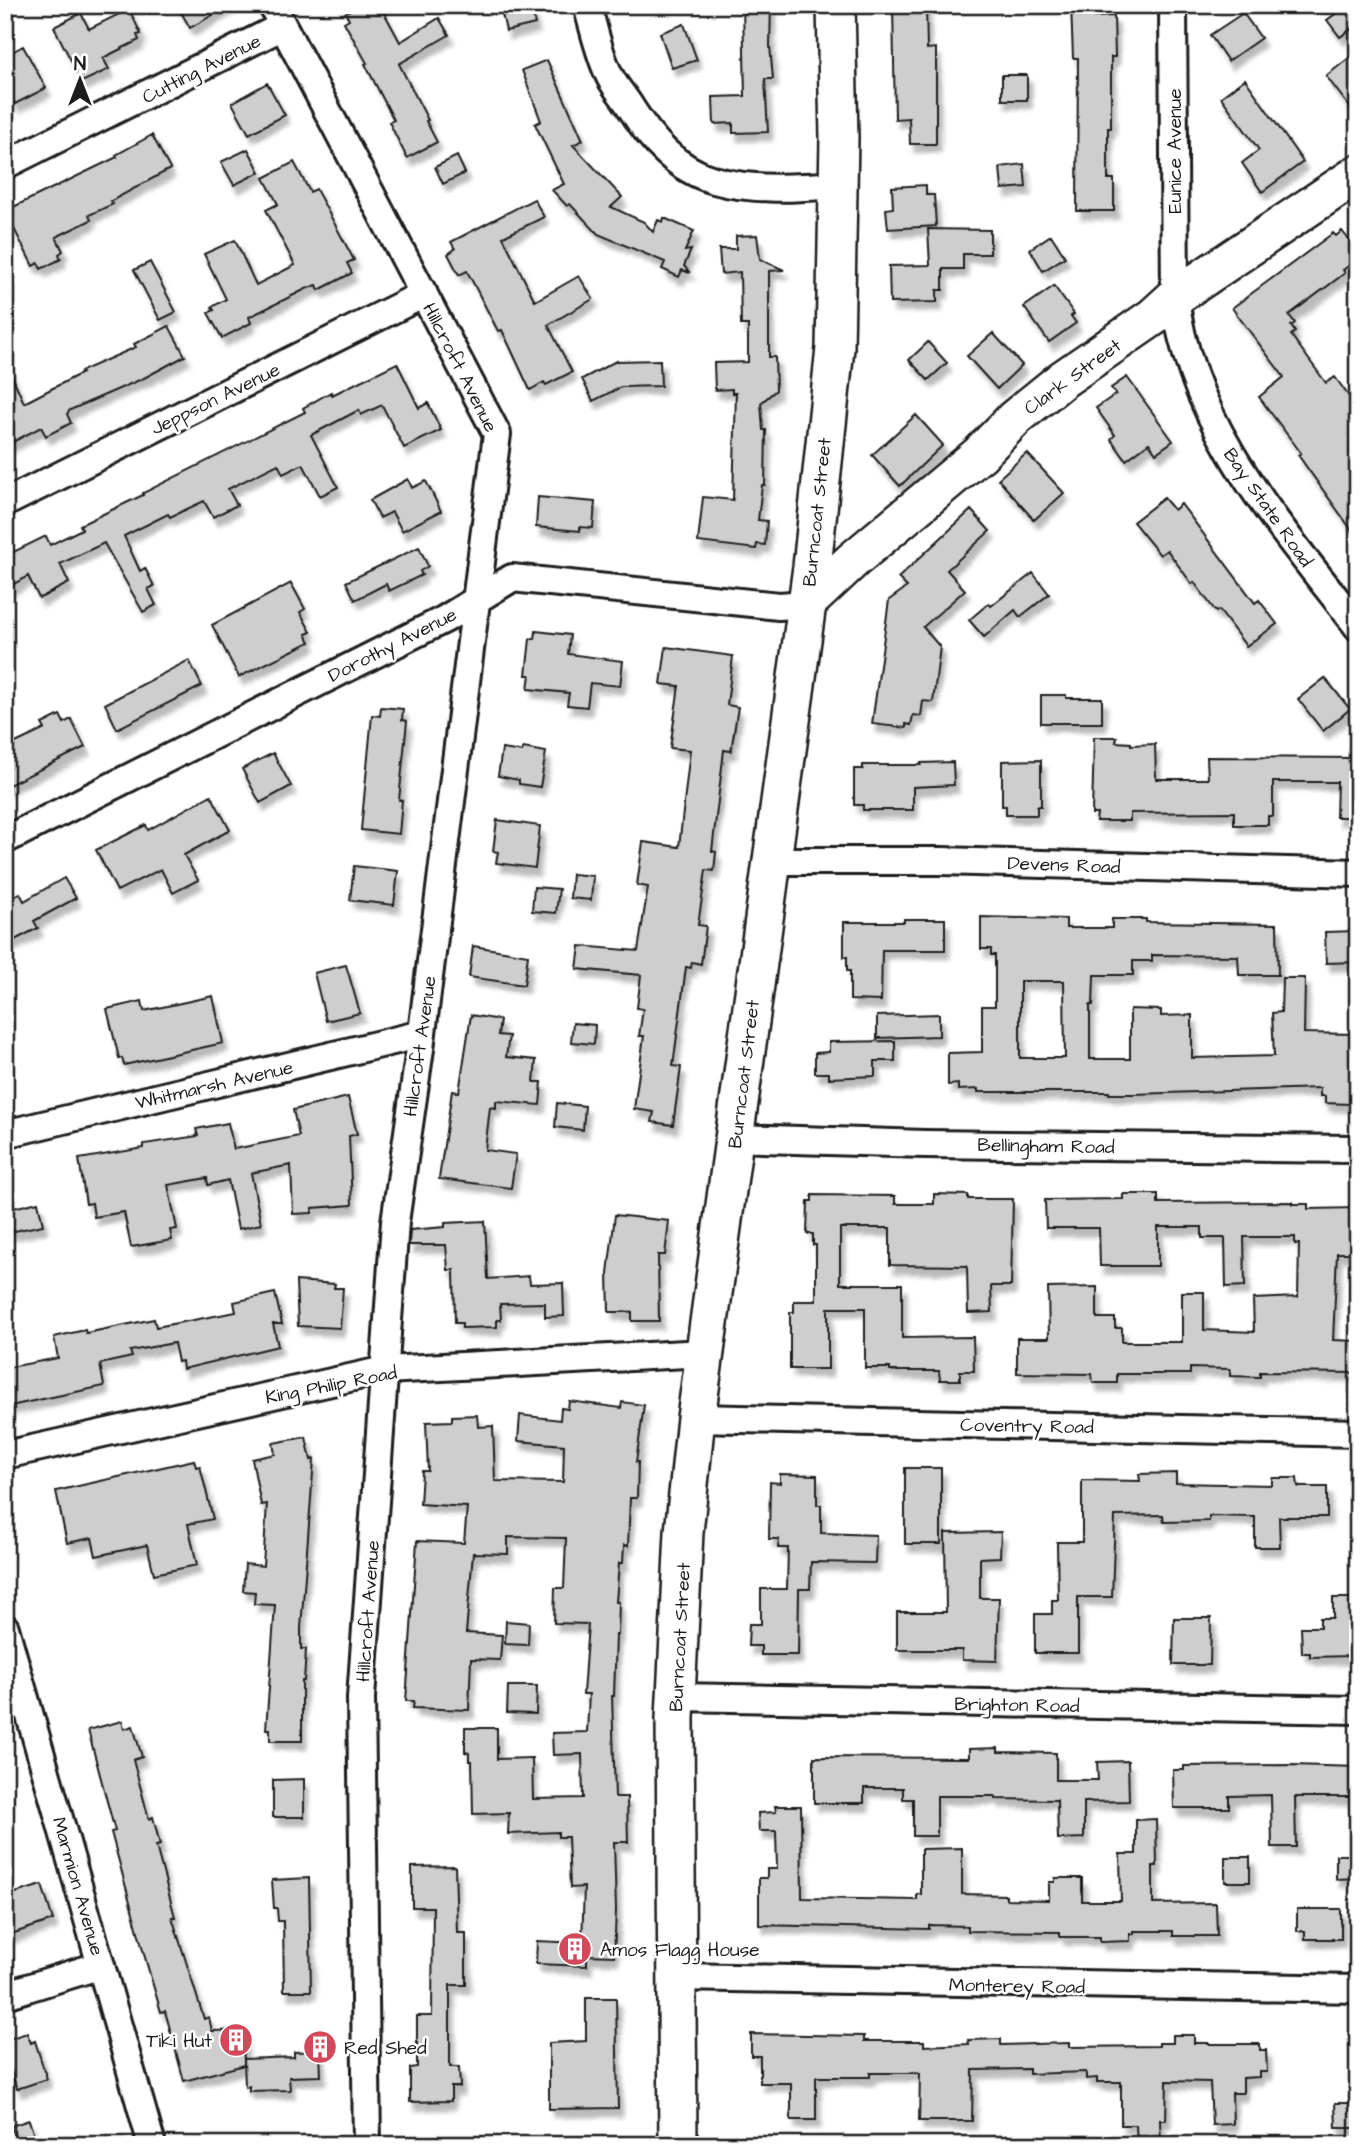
<svg xmlns="http://www.w3.org/2000/svg" width="1363" height="2150" viewBox="0 0 1363 2150" font-family="'Architects Daughter',sans-serif">
  <defs>
    <filter id="shadow"><feDropShadow dx="4.5" dy="8" stdDeviation="2" flood-color="#0004"/></filter>
  </defs>
  <rect width="100%" height="100%" fill="#fff"/>
  <filter id="ink" filterUnits="userSpaceOnUse"><feTurbulence type="fractalNoise" baseFrequency=".0143" numOctaves="2"/><feDisplacementMap in="SourceGraphic" scale="14" xChannelSelector="R" yChannelSelector="G"/><feConvolveMatrix kernelMatrix="1 2 1 2 8 2 1 2 1" color-interpolation-filters="sRGB"/></filter>
  <g filter="url(#ink)">
    <path fill="#cecece" stroke="#1c1c1c" stroke-width="2" fill-rule="evenodd" filter="url(#shadow)" d="M177,5H230L190,28Z
      M359,5H380L400,42L439,18L449,35L399,64L428,120L426,121L437,142L407,158L389,122L394,120L365,64L367,63L344,22L349,19L345,13Z
      M500,5H530L535,24L506,31Z
      M743,5H771L770,46L773,79H765L768,132L733,133V123L714,124L713,97L745,96Z
      M893,5H926L927,49L936,48V144H910L909,118L895,119Z
      M1071,5H1095V17L1114,16L1115,57H1111V128H1108V179H1114V211H1077L1078,58H1073Z
      M1348,5H1358V24L1340,37L1327,20Z
      M129,9L141,34L137,35L139,40L103,58L109,69L82,82L54,27L81,13L89,29Z
      M1243,13L1261,38L1228,61L1210,35Z
      M684,24L697,60L672,68L660,33Z
      M23,46L46,88L15,104L5,87V56Z
      M1358,51V118L1326,76Z
      M547,60L583,140L573,145L622,197L611,207L644,222L653,232L658,220L663,222L664,218L694,231L685,251L691,250L684,266L690,273L682,270L679,277L662,269L665,262L598,234L570,204L567,206L552,190L564,184L535,124L541,121L522,70Z
      M1002,75H1027V100H1002Z
      M1245,79L1303,162L1262,192L1242,163L1259,150L1221,97Z
      M267,83L285,115L249,134L232,103Z
      M152,135L170,169L111,201L113,204L89,215L91,220L56,237L63,251L59,254L61,259L41,269L38,263L33,266L5,211L117,157L116,155Z
      M248,149L260,172L234,185L221,162Z
      M457,156L465,173L443,184L435,167Z
      M294,162L310,192L316,189L354,260L347,263L352,273L319,290L317,285L308,288L249,317L251,323L222,338L208,313L214,310L212,307L226,299L204,254L235,240L256,285L295,265L266,210L278,204L264,178Z
      M1024,164L1026,187L1002,189L1000,167Z
      M926,185V195H934L936,226L888,229L886,209L893,208L892,187Z
      M534,199L544,217L503,237L535,301L579,276L593,299L548,325L572,372L546,385L544,382L530,390L502,330L498,331L467,271L459,275L448,254L455,249L451,242Z
      M928,229L990,230V254H963V269H943V290H937V302L890,303L889,266L930,265Z
      M1342,231L1358,251V259L1343,270L1345,273L1289,315L1295,323L1291,326L1295,332L1291,335L1326,383L1335,377L1358,409V539L1298,455L1301,453L1259,397L1284,377L1232,308L1333,233L1336,236Z
      M757,235L760,259L784,270L769,271V357H775L776,390L761,403L763,430H766L765,485H762L758,520L767,521L765,545L757,544L756,549L698,542L703,497L733,500L736,393H732V389L715,390L714,363L748,362V325H741L740,272L721,274L719,249H736V236Z
      M1051,235L1065,257L1043,271L1030,249Z
      M150,262L176,312L160,320L134,270Z
      M1054,286L1074,314L1071,316L1076,323L1049,342L1024,307Z
      M169,326L185,356L144,378L70,410L67,414L71,423L46,436L41,427L5,446V360L24,403L82,373L81,371L136,347L134,344Z
      M993,333L1022,365L997,389L967,356Z
      M928,342L947,363L928,380L909,360Z
      M660,360L661,386L621,387L593,401L582,379L616,361Z
      M397,363L419,408L428,403L441,430L404,448L382,405L361,415L359,410L311,435L338,487L320,496L303,464L283,474L278,464L228,489L237,505L213,517L204,501L170,517L168,514L124,536L140,571L145,568L154,586L148,589L156,605L143,612L104,543L60,564L69,583L42,597L39,598L28,576L5,589V556L46,536L50,545L82,529L80,525L143,495V493L305,412L303,408L331,392L332,395Z
      M1127,377L1173,441L1156,453L1149,443L1126,460L1111,439L1115,435L1096,408L1116,394L1111,388Z
      M916,415L943,445L900,486L872,455Z
      M1027,453L1064,493L1034,520L998,479Z
      M408,479L412,488L426,481L441,511L402,531L392,512L380,518L370,500Z
      M538,497L595,502L593,528L580,527V531L536,527Z
      M1164,498L1174,510L1181,504L1255,603L1259,600L1277,624L1246,646L1219,610L1216,612L1194,582L1192,584L1167,550L1160,555L1133,522Z
      M971,510L990,531L947,570L965,590L923,627L940,647L933,702L923,701L921,716L913,715L911,725L906,724V728L872,724L889,600L907,587L898,578Z
      M419,547L428,566L420,571L422,575L389,591L386,584L355,600L346,582Z
      M1033,573L1049,594L1020,617L1015,610L984,637L969,620L989,603L991,606Z
      M291,583L305,609L300,612L311,632L306,634L310,642L239,677L212,625Z
      M536,631L570,635L568,654L623,661L620,686L590,683L587,707L567,705L569,693L528,689L530,675H526L530,639H535Z
      M666,647L733,656L727,705L738,707L731,751L724,750L712,851L716,852L714,871L706,870L698,925L706,926L701,964L692,962L691,968L686,967L673,1066L681,1067L673,1125L652,1122L654,1112L634,1109L644,1036H639L643,1009L637,1008L641,975L577,969L580,946L638,951L648,887L637,885L643,842L679,847L690,750L670,748L679,686L661,684Z
      M189,660L202,686L117,729L105,704Z
      M1325,678L1350,709L1323,731L1298,699Z
      M1041,695H1066V698H1102V723H1041Z
      M381,707L403,709L402,720L407,721L399,800H402L399,834L361,830L372,715L380,716Z
      M60,715L64,723L71,719L85,747L5,787V748L45,729L42,724Z
      M1094,737H1117L1116,742L1131,743V745L1155,744L1156,779H1208L1207,757L1358,758V817H1336L1337,782H1273V816H1268V825H1234V812L1130,813V821H1096L1097,814H1092Z
      M523,748L546,752L540,787L519,784V780L498,776L502,749L522,752Z
      M273,753L291,786L260,803L242,769Z
      M1041,760V806H1037V815H1006V806H1002V761Z
      M953,762L954,785L913,787V810H863V805H854V769H863V765H921V763Z
      M211,795L230,830L184,855L198,880L173,893L161,869L117,891L96,850L146,825L148,830Z
      M497,820L540,826L535,868L496,863L498,852L493,851Z
      M354,866L398,871L394,905L350,900Z
      M572,874L593,876L591,900L570,898Z
      M64,878L76,898L34,921L38,928L5,945V901L20,893L24,901Z
      M534,887L559,889L556,913L532,911Z
      M981,917L1066,919V928H1112V919H1146V922L1277,924L1278,975H1239L1238,956L1152,955V961H1133V975H1094L1093,1005H1090V1059H1130V1009L1161,1010V1016L1192,1015V1058L1274,1056L1272,1013L1281,1012L1282,978H1305L1304,1033L1356,1034L1354,1097H1350V1104L1325,1103V1096H1320V1088L1134,1094H1109V1092H978V1089L958,1090V1084L948,1085V1053L982,1052V1006H995V955H991V949H981ZM1020,981H1064L1065,1058H1020Z
      M904,919H945V950H882L881,1001L850,1000V971H847V957H844V922H904Z
      M1358,931V962L1326,963L1325,932Z
      M473,946L528,955L524,985L469,977Z
      M346,965L360,1013L326,1021L314,973Z
      M213,996L223,1043L124,1065L122,1058H119L107,1009L142,1001L144,1011Z
      M939,1014V1036L877,1038V1016Z
      M471,1015L500,1020L498,1035L509,1036L506,1057L536,1060L534,1082H542L540,1105L496,1101V1108L490,1107L485,1150L516,1154L511,1188L439,1179L452,1091L459,1092Z
      M573,1023L595,1025L594,1044L571,1042Z
      M895,1041V1061H875V1076L829,1078V1073H815V1053L829,1052V1042Z
      M348,1097L357,1134L349,1136L352,1205L312,1208V1213L293,1214L291,1165L251,1173L261,1224L238,1229L228,1180L208,1185L207,1178L168,1185L177,1229L170,1230L172,1240L131,1247L124,1212L94,1217L92,1203L86,1204L79,1159L144,1148V1144L198,1136L196,1129L228,1123L234,1149L299,1136L293,1110Z
      M557,1103L585,1106L583,1130L555,1127Z
      M934,1194L968,1195V1199H1013L1011,1286H991L992,1312L968,1313L967,1266L890,1265V1228H840V1284H902V1338L973,1337L974,1371H960V1380H940L939,1371H890V1368H865V1308H828V1369H790V1312H794V1301H816V1245H813V1234H807L808,1201H812V1195L895,1196V1204H934Z
      M1123,1194H1158V1203L1293,1202V1204H1308V1209L1358,1208V1253H1337L1333,1340L1358,1341V1373L1260,1372V1377L1230,1376V1369L1190,1368V1374H1117V1383H1093L1092,1374L1017,1373V1338H1049L1048,1288L1097,1287V1318H1115V1328H1122V1342H1182V1292H1204V1330L1254,1332L1253,1299L1298,1297L1299,1244H1295V1237H1244L1245,1286L1226,1287L1225,1238H1202V1227H1158V1266H1100L1099,1228H1046L1045,1200L1123,1199Z
      M38,1202L43,1225L5,1233V1210Z
      M615,1215L669,1221L665,1255H658L659,1321H632V1312H609L608,1273Z
      M485,1221L488,1279L529,1276L530,1284L563,1283L564,1316L545,1317V1303L500,1304L501,1320H497V1327L462,1328V1323H455L454,1270H448L446,1245H409L410,1230L445,1227V1223Z
      M296,1281L335,1284L334,1288H343L340,1328L298,1326Z
      M275,1293L282,1324H273L278,1346L183,1369L182,1361L178,1362L174,1343L130,1351L132,1357L100,1364L104,1386L10,1406L5,1368L58,1358L54,1337L85,1330L86,1333L154,1319L156,1327L236,1312L234,1302Z
      M569,1401L621,1408L622,1402L644,1405L636,1462H638L637,1498H630L628,1546L624,1545L623,1563H619L616,1602H619L618,1635H616L614,1696H612L615,1797H627L628,1842H614L616,1910L614,1956L587,1955V1966L536,1964L537,1941L582,1943L584,1887L570,1888L568,1837H558V1832L508,1834L509,1813L473,1814L472,1761H469V1753L465,1752V1728H497V1759L532,1758L533,1799L583,1798L582,1754L553,1755L552,1733L587,1732L589,1694H583L588,1624L554,1623L555,1588H564L566,1538L508,1537V1554L473,1553L466,1633L502,1635L500,1660L471,1659L469,1710L413,1708L414,1701H406L417,1541L464,1543L467,1507L420,1504L422,1471H428L426,1422L452,1421V1416L477,1415L478,1427L493,1426L495,1481L563,1482L564,1445L518,1441L520,1415L560,1420L561,1408L568,1409Z
      M306,1437L311,1460L314,1459L301,1628V1649H306L304,1681H302V1741H270V1729H266L275,1605L254,1604L255,1592L243,1591L245,1564L263,1566L267,1504L261,1505L252,1459L275,1454L273,1443Z
      M194,1460L196,1467L200,1466L213,1519L188,1524L197,1565L154,1574L147,1545L96,1556L92,1538L67,1543L56,1491Z
      M905,1468H941V1544H905Z
      M1176,1473V1483L1272,1485V1478H1297L1298,1487H1327V1517H1279L1280,1547H1255V1517L1209,1516V1521L1164,1522L1163,1515L1115,1516L1112,1597H1078V1653H1035V1614H1052V1600H1058L1057,1542H1082V1480L1140,1481L1139,1474Z
      M780,1474L817,1475V1505H821V1533L876,1535L875,1563L811,1562L810,1589H799L798,1655H761V1646H748L749,1624H761V1589H787L788,1548H778L779,1539H769L770,1482L780,1483Z
      M1001,1532L1000,1557L980,1558V1598H999L997,1661L962,1660V1650H897V1612H946L945,1533Z
      M1333,1598H1353L1352,1656L1310,1657V1653H1302L1301,1627H1320V1618H1333Z
      M1174,1618H1211L1210,1665H1173Z
      M506,1621L529,1623L528,1645L505,1644Z
      M508,1686H537L536,1714L507,1713Z
      M122,1721L124,1729L133,1726L142,1757L133,1760L149,1819L153,1817L160,1845L156,1846L175,1917H172L204,2019L209,2017L212,2031L243,2030L244,2065L184,2081L165,2011L161,2012L146,1961L111,1832L115,1831L88,1730Z
      M998,1748V1752L1056,1753V1780H1098L1097,1762L1128,1761L1129,1801L1084,1802V1838L1058,1839L1057,1800L995,1799V1796H937V1836H913V1799H903V1788H864V1803H814V1757L969,1758V1749Z
      M1291,1765L1358,1767V1797H1295L1296,1847H1272L1271,1795L1229,1796V1808H1174L1173,1770H1184V1766Z
      M304,1779V1817H273V1780Z
      M775,1806H801L802,1898L917,1900V1894H921V1849L962,1848V1894L1006,1895V1899L1049,1900V1882H1055V1878H1082V1901H1121L1120,1854H1136V1820L1156,1819L1157,1866H1153V1904L1216,1903L1217,1936H1173V1931H1134V1934H1130V1941L1100,1942V1937H1060V1932L968,1931V1926L929,1925V1929L759,1925V1878H767V1869H777L776,1831H759L758,1813L776,1812Z
      M1336,1855H1358V1878L1336,1879Z
      M1225,1857H1250V1882H1225Z
      M455,1866L457,1933H466V1985H450V2067H459L460,2087H451V2101L410,2102V2068L417,2067V2016H432L433,1907H412V1867Z
      M309,1878L311,1991H284L283,1921H278L277,1908H274L272,1880Z
      M42,1885L53,1920L5,1936V1896Z
      M1297,1909H1341V1939H1305V1931H1297Z
      M586,1998H616L618,2108L549,2109V2043L586,2041Z
      M27,2033L31,2043L35,2041L47,2079L17,2089L5,2053V2040Z
      M751,2034L864,2036V2041H924V2046L969,2044L968,2040L1001,2039V2045L1069,2043V2047L1159,2046V2043H1173V2035H1194V2043H1208V2044H1260V2050H1266L1267,2072H1259V2077L1243,2078V2093H1232L1233,2124L1212,2125L1210,2082L1167,2081L1166,2120H1160L1161,2145H1137L1136,2125H1121V2082H1097V2078L1086,2079V2072L1029,2074V2069L973,2070L972,2121H919L920,2073H870V2077H816V2120H791V2083H760V2056H751Z
      M320,2051L321,2076L289,2077L290,2090L249,2091V2086L245,2087L244,2059L294,2057V2052Z
      M1335,2103H1358V2128H1336Z
      M29,2120L37,2145H16L11,2126Z"/>
    <g fill="none" stroke-linecap="round" stroke-linejoin="round">
      <g stroke="#1c1c1c" stroke-width="32">
        <path id="street" d="M272,5L497,434L420,1049L395,1222L361,1698L367,2145
          M587,5C594,29 599,55 610,77C616,88 625,98 631,108C651,140 676,169 714,180C752,191 798,188 837,185
          M1173,5L1175,297C1190,427 1281,527 1358,627
          M5,165L283,26
          M5,503L424,294
          M5,840L445,619L512,578L779,606L806,604
          M771,861H942L1358,873
          M5,1134L422,1034
          M734,1138L925,1144L1358,1149
          M696,1418L1358,1433
          M5,1455L385,1370L705,1353
          M5,1628L152,2145
          M676,1697L1358,1710
          M677,1977L1358,1989
          M5,1995L101,1965"/>
      </g>
      <g stroke="#1c1c1c" stroke-width="42">
        <path id="secondary" d="M806,604L853,560L980,454L1015,418L1063,379L1153,317L1175,297L1358,174
          M678,2145L675,1718L684,1532L696,1418L812,567L835,348L839,138L836,5"/>
      </g>
      <use href="#street" stroke="#fff" stroke-width="26"/>
      <use href="#secondary" stroke="#fff" stroke-width="37"/>
    </g>
  </g>
  <defs>
    <g id="building-disc" transform="scale(1.75)"><circle r="9.5" fill="#d1495b" stroke="#fff"/><path d="M-4-6H4V6H1V3H-1V6H-4ZM-2.5-4.3h1.7v1.8h-1.7ZM.8-4.3h1.7v1.8H.8ZM-2.5-1h1.7V.8h-1.7ZM.8-1h1.7V.8H.8Z" fill="#fff"/></g>
  </defs>
  <g fill-rule="evenodd">
    <use href="#building-disc" x="575" y="1949"/>
    <use href="#building-disc" x="236" y="2040"/>
    <use href="#building-disc" x="320" y="2047"/>
  </g>
  <g text-anchor="middle" stroke-width="5" stroke-linejoin="round" paint-order="stroke">
    <g font-size="19" fill="#1c1c1c" stroke="#fff">
      <text transform="translate(201 68) rotate(-27)" y="7">Cutting Avenue</text>
      <text transform="translate(1174 151) rotate(-90)" y="7">Eunice Avenue</text>
      <text transform="translate(461 367) rotate(63)" y="7">Hillcroft Avenue</text>
      <text transform="translate(1072 376) rotate(-36)" y="7">Clark Street</text>
      <text transform="translate(215 398) rotate(-26)" y="7">Jeppson Avenue</text>
      <text transform="translate(1269 507) rotate(55)" y="7">Bay State Road</text>
      <text transform="translate(816 512) rotate(-84)" y="7">Burncoat Street</text>
      <text transform="translate(392 644) rotate(-27)" y="7">Dorothy Avenue</text>
      <text transform="translate(1064 864) rotate(2)" y="7">Devens Road</text>
      <text transform="translate(419 1046) rotate(-82)" y="7">Hillcroft Avenue</text>
      <text transform="translate(743 1074) rotate(-83)" y="7">Burncoat Street</text>
      <text transform="translate(214 1084) rotate(-13)" y="7">Whitmarsh Avenue</text>
      <text transform="translate(1046 1145) rotate(1)" y="7">Bellingham Road</text>
      <text transform="translate(331 1384) rotate(-11)" y="7">King Philip Road</text>
      <text transform="translate(1027 1425) rotate(1)" y="7">Coventry Road</text>
      <text transform="translate(367 1611) rotate(-86)" y="7">Hillcroft Avenue</text>
      <text transform="translate(679 1637) rotate(-87)" y="7">Burncoat Street</text>
      <text transform="translate(1017 1704) rotate(1)" y="7">Brighton Road</text>
      <text transform="translate(79 1886) rotate(74)" y="7">Marmion Avenue</text>
      <text transform="translate(1017 1985) rotate(1)" y="7">Monterey Road</text>
    </g>
    <g font-size="19" fill="#1c1c1c" stroke="#fff" text-anchor="start">
      <text x="600" y="1956">Amos Flagg House</text>
      <text x="212" y="2047" text-anchor="end">Tiki Hut</text>
      <text x="344" y="2054">Red Shed</text>
    </g>
  </g>
  <rect width="1363" height="2150" fill="none" stroke="#fff" stroke-width="28"/>
  <rect x="14" y="14" width="1335" height="2122" fill="none" stroke="#1c1c1c" stroke-width="2.5" filter="url(#ink)"/>
  <g transform="translate(80 80)" stroke="#ffffff" stroke-width="5" paint-order="stroke">
  <path d="M0-5L12 26L0 18L-12 26Z" fill="#1c1c1c"/>
  <text y="-10" font-size="19" font-weight="bold" text-anchor="middle" fill="#1c1c1c">N</text>
  </g>
</svg>
